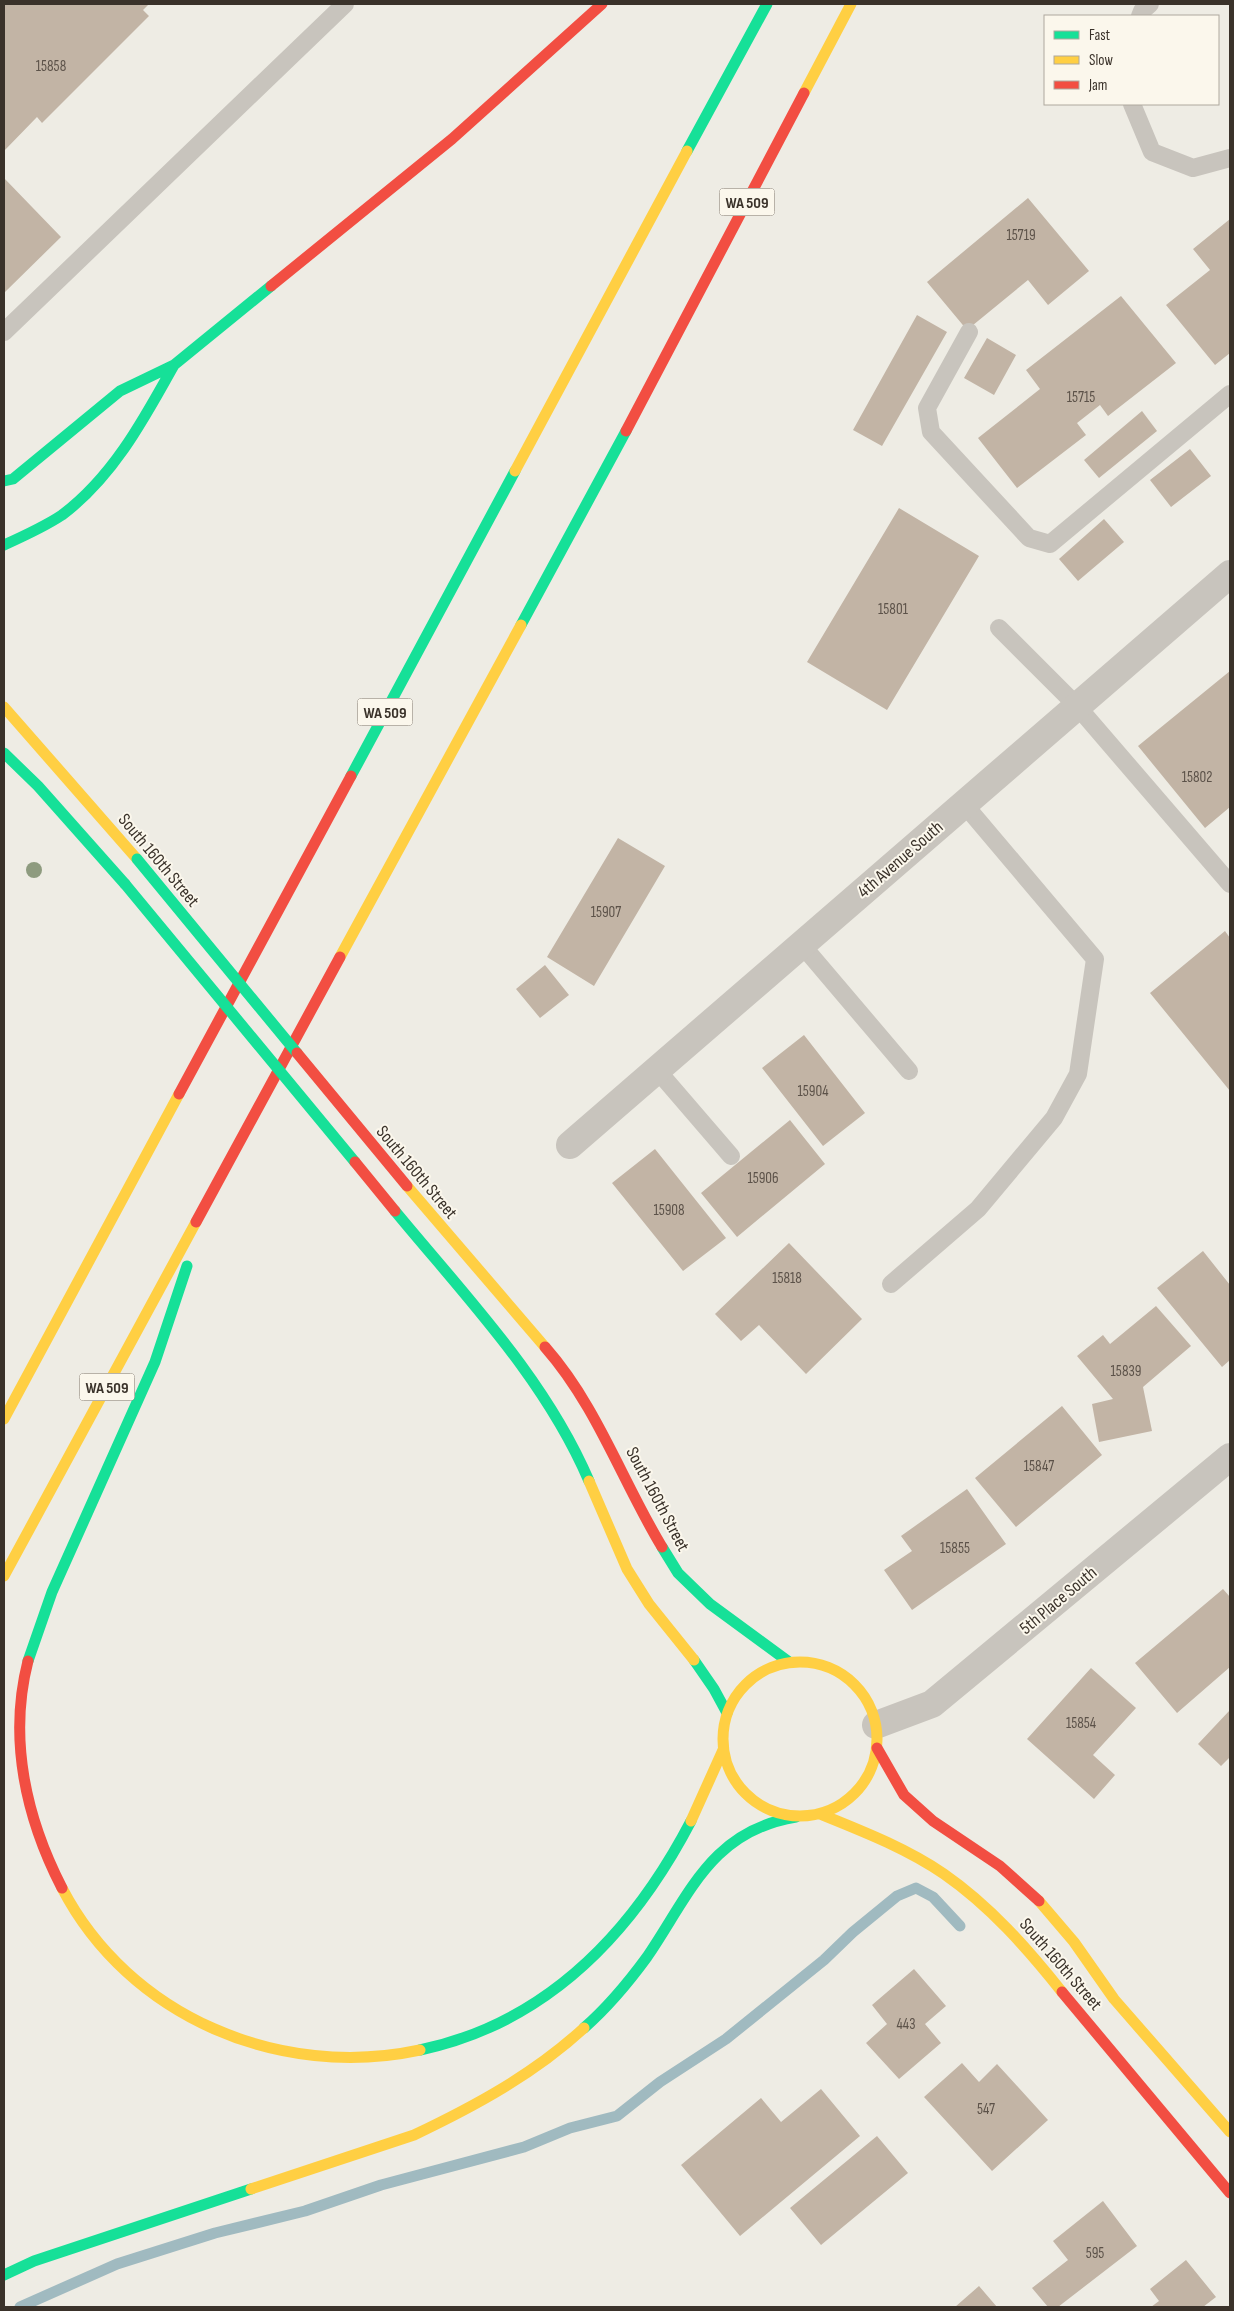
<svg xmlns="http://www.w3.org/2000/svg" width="1234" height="2311" viewBox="0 0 1234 2311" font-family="'Sofia Sans Condensed',sans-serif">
  <rect width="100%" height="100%" fill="#eeece4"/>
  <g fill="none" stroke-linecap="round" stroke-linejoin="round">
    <path stroke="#a0bac0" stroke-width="11" d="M20,2307L117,2264L215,2233L305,2211L381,2185L524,2147L570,2128L617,2116L660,2082L726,2039L824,1960L853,1932L897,1896L916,1888L933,1897L960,1926"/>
  </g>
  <path fill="#c2b4a5" d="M4,4H149L143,10L149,16L42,123L37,117L4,151Z
    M4,178L61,237L4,293Z
    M1028,198L1089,271L1048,305L1028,280L967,330L927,282Z
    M1230,219V353L1215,365L1166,305L1210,270L1193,249Z
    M1121,296L1176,363L1108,416L1100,405L1077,423L1086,435L1017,488L978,438L1040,389L1026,370Z
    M917,315L947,332L882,446L853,430Z
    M987,338L1016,355L994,395L964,378Z
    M1142,411L1157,431L1099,478L1084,460Z
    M1190,449L1211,476L1171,507L1150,480Z
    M899,508L979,556L887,710L807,662Z
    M1104,519L1124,542L1078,581L1059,559Z
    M1230,671V807L1205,828L1138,746Z
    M618,838L665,866L594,986L547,957Z
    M1225,931L1230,938V1091L1150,993Z
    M545,965L569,995L540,1018L516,989Z
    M804,1035L865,1113L823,1146L762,1068Z
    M790,1120L825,1164L737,1237L701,1193Z
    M655,1149L726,1238L683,1271L612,1183Z
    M789,1243L862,1319L806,1374L759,1325L741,1341L715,1314Z
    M1203,1251L1230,1285V1360L1222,1367L1157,1288Z
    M1156,1306L1191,1346L1143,1387L1152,1431L1099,1442L1092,1404L1113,1399L1077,1356L1103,1335L1110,1344Z
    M1062,1406L1102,1455L1016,1527L975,1478Z
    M967,1489L1006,1544L912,1610L884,1570L912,1551L901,1536Z
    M1223,1589L1230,1597V1667L1177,1713L1135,1663Z
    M1091,1668L1136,1708L1093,1755L1115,1775L1094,1799L1027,1739Z
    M1230,1710V1757L1221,1766L1198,1744Z
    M914,1969L946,2006L925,2024L941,2043L899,2079L866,2043L887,2024L872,2005Z
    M962,2063L979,2082L997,2064L1048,2120L992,2171L924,2097Z
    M821,2089L860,2136L740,2236L681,2165L761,2098L781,2122Z
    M877,2136L908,2173L821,2245L790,2208Z
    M1103,2201L1137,2246L1058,2307H1048L1032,2288L1068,2260L1053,2241Z
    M1186,2260L1216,2297L1203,2307H1151L1159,2301L1150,2289Z
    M979,2286L997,2307H955Z"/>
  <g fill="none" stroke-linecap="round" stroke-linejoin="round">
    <path stroke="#c8c4bd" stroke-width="18" d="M1140,16L1142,11L1150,4
      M1132,104L1152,152L1193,168L1230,158
      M4,332L345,4
      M969,332L927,408L931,432L1029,538L1050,544L1230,394
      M999,628L1077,706L1230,884
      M802,945L909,1071
      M657,1070L731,1156
      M891,1284L978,1209L1054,1118L1078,1074L1095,959L964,804"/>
    <path stroke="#c8c4bd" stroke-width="28" d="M570,1145L1230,574
      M876,1725L932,1704L1230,1457"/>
    <path stroke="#16e098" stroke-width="11" d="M687,151L767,4
      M4,481L13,479L120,391L174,365L271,286
      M4,545C24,536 44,527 62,515C113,477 144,419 174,365
      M521,625L626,431
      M4,753L38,786L125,884
      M351,776L515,471
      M395,1211C465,1296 545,1378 589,1481
      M662,1547L678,1573L710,1604L789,1662
      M694,1660L714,1689L727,1713
      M28,1661L52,1592L155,1362L187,1266
      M584,2028C608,2007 628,1983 647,1957C690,1894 711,1831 796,1817
      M420,2050C547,2023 633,1932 691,1821
      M4,2275L34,2261L251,2189"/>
    <path stroke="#ffcf43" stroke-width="11" d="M804,93L851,4
      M515,471L687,151
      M4,707L137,859
      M340,957L521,625
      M407,1186L545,1347
      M4,1419L179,1094
      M589,1481L627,1569L649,1604L694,1660
      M4,1576L196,1222
      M723 1739a77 77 0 1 1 154 0a77 77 0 1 1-154 0Z
      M820,1814C862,1831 906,1848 944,1874C990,1906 1027,1948 1062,1992
      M691,1821L723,1750
      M62,1888C129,2017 280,2080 420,2050
      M1039,1901L1074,1942L1114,1999L1230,2132
      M251,2189L414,2135C475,2106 534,2074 584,2028"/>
    <path stroke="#f24e42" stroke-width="11" d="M271,286L452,139L602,4
      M626,431L804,93
      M179,1094L351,776
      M196,1222L340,957
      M545,1347C597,1406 622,1481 662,1547
      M28,1661C8,1739 26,1818 62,1888
      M877,1748L904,1795L933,1821L1000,1866L1039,1901
      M1062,1992L1230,2193"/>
    <path stroke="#16e098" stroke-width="11" d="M137,859L297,1053
      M125,884L355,1162"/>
    <path stroke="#f24e42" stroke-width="11" d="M297,1053L407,1186
      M355,1162L395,1211"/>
  </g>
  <circle fill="#8e9b7f" cx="34" cy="870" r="8"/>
  <g text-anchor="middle" stroke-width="4" stroke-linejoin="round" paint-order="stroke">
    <g font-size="15" fill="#5c5249">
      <text x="51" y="71">15858</text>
      <text x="1021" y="240">15719</text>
      <text x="1081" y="402">15715</text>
      <text x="893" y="614">15801</text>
      <text x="1197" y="782">15802</text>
      <text x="606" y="917">15907</text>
      <text x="813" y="1096">15904</text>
      <text x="763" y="1183">15906</text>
      <text x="669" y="1215">15908</text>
      <text x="787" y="1283">15818</text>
      <text x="1126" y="1376">15839</text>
      <text x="1039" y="1471">15847</text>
      <text x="955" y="1553">15855</text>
      <text x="1081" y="1728">15854</text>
      <text x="906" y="2029">443</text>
      <text x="986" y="2114">547</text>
      <text x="1095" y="2258">595</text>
    </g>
    <g fill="#fbf7ec" stroke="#746d64" stroke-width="1">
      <rect x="719.5" y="188.5" width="55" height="27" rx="4"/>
      <rect x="357.5" y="698.5" width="55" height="27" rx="4"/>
      <rect x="79.5" y="1373.5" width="55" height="27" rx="4"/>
    </g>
    <g font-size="16" font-weight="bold" fill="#3a322a">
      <text x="747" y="208">WA 509</text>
      <text x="385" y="718">WA 509</text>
      <text x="107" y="1393">WA 509</text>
    </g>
    <g font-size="18" fill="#3a322a" stroke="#fbf7ec">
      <text transform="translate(900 859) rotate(-41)" y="6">4th Avenue South</text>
      <text transform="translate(159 860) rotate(50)" y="6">South 160th Street</text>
      <text transform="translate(417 1172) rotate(50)" y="6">South 160th Street</text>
      <text transform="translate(658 1499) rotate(62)" y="6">South 160th Street</text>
      <text transform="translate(1058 1600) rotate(-40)" y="6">5th Place South</text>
      <text transform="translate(1061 1964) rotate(49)" y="6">South 160th Street</text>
    </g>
  </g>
  <rect width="1234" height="2311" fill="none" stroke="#3a322a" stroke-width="10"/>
  <rect x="1044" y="15" width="175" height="90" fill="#fbf7ec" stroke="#aea89e"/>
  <rect x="1054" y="31" width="25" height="8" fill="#16e098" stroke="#aea89e"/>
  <text x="1089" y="40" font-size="15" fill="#3a322a">Fast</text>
  <rect x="1054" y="56" width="25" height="8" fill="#ffcf43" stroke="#aea89e"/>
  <text x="1089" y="65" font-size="15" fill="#3a322a">Slow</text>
  <rect x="1054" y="81" width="25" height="8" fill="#f24e42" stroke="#aea89e"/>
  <text x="1089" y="90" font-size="15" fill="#3a322a">Jam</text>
</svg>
